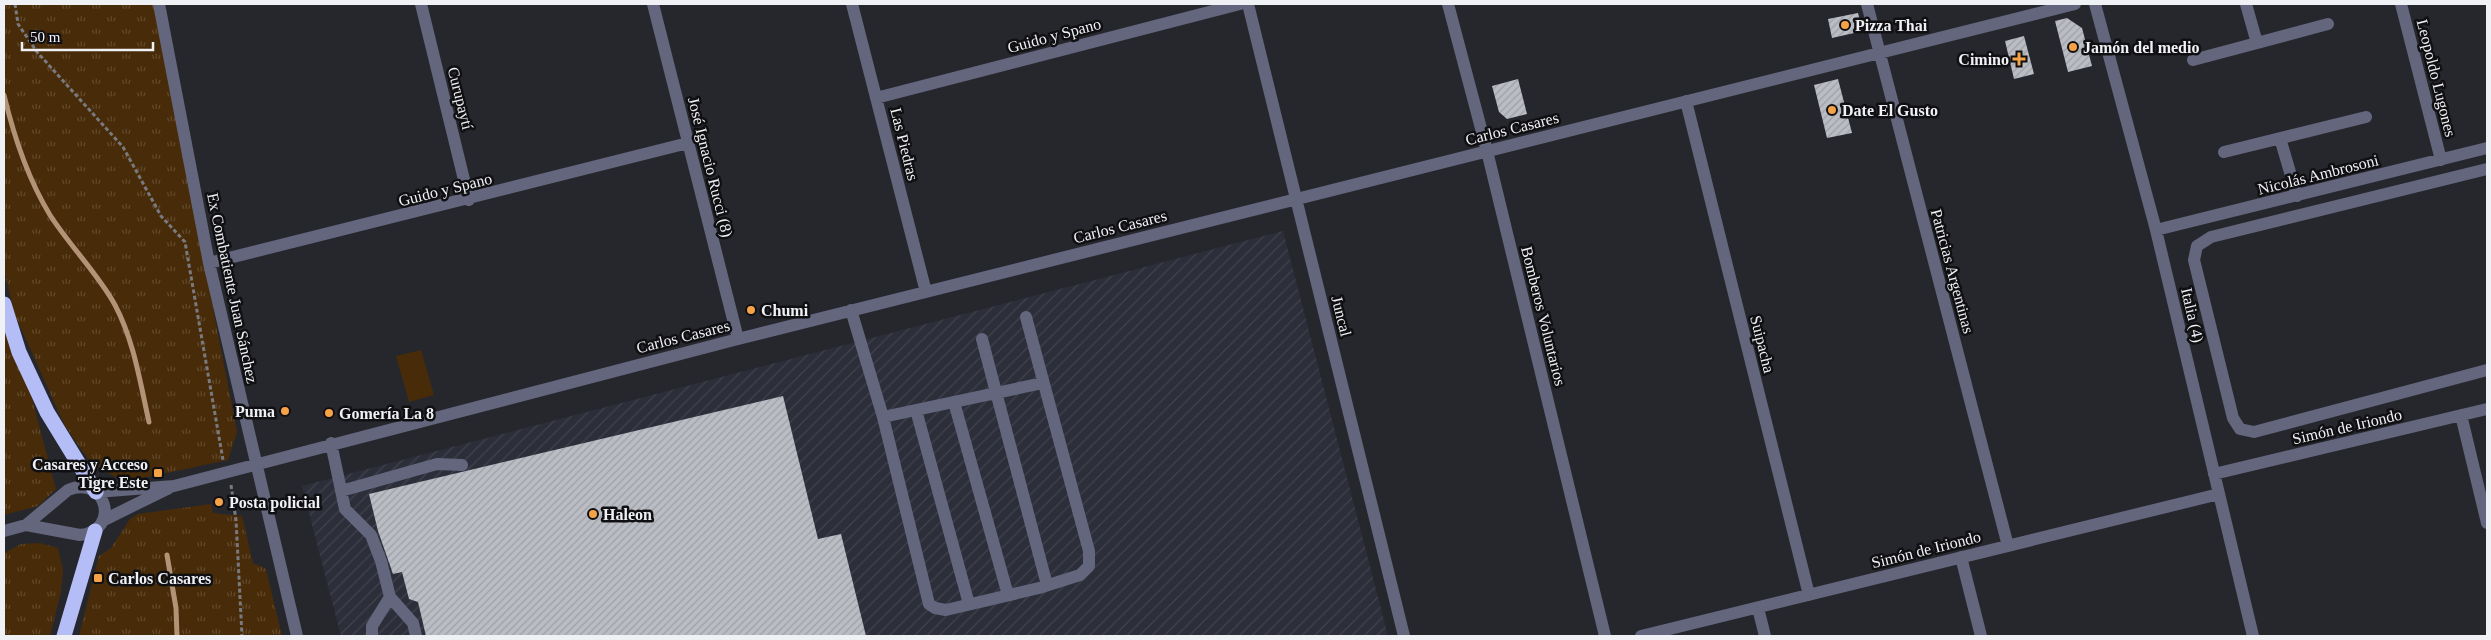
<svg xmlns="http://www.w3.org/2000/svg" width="2491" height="640" viewBox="0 0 2491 640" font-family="Georgia,serif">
  <defs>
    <pattern id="industrial-furrows" width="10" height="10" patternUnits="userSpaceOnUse" patternTransform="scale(1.25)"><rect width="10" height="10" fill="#2c2e3a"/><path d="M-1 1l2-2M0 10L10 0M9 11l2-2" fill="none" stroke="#41424d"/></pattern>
    <pattern id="grass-tufts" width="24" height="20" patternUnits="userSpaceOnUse" patternTransform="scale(1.25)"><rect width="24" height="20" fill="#482b08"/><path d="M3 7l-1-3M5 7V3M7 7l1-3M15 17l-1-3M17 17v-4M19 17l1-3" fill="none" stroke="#634a2d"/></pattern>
    <pattern id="building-hatch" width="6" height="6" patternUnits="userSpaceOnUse" patternTransform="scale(1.25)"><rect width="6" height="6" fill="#bbbdc5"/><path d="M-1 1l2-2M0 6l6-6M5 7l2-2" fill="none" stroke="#9ea0a6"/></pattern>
  </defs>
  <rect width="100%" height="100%" fill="#26272d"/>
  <path fill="url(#industrial-furrows)" d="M1283,231L1388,636H341L302,486Z"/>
  <path fill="url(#grass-tufts)" d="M4,4H154L237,432L228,460L124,482L91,463L65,426L15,315L4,271Z
    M4,326L31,395L56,489L38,506L4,515Z
    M211,504L213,513L242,516L253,563L266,569L282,636H79L99,556L111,548L130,519L138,514Z
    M40,543L58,548L63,570L61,592L50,636H4V553L21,544Z"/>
  <path fill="#482b08" d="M421,350L434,395L409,402L396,356Z"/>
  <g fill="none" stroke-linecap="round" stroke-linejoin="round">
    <path stroke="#b29376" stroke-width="5" d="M4,95C14,137 28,179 50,215C69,245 99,275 115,305C134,341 140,382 149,422
      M167,555L176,608L177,636"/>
  </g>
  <path fill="url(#building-hatch)" d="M1858,13L1863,31L1832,38L1828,19Z
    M2067,18L2082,28L2092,66L2068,72L2055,21Z
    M2024,36L2034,74L2014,79L2005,41Z
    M1518,79L1527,114L1507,119L1499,112L1492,86Z
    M1838,79L1852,133L1827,138L1814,85Z
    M783,396L818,539L841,534L866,636H426L418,602L409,599L402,572L393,574L378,531L369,494Z"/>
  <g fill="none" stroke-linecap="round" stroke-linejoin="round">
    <path stroke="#797a7f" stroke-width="3" stroke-dasharray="4 2.5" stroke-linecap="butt" d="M15,4L18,24L37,52L123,147L161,216L185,242L223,460
      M231,485L236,520L242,636"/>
    <path stroke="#63667d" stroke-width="12" d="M159,4L209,263L297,636
      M421,4L469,200
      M653,4L738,339
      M852,4L926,292
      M1248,4L1404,636
      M1448,4L1487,151L1605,636
      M1867,4L2008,546
      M2095,4L2156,230L2253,636
      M2246,4L2257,43
      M2401,4L2441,160
      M2193,60L2328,24
      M876,98L1240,4
      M1686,101L1809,595
      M2280,138L2297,196
      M2224,152L2366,117
      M2487,169L2211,237L2197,246L2194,260L2233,418L2240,429L2254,432L2487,370
      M2156,230L2487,148
      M209,263L688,143
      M851,310L883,417L929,604L935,608L946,610L1039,588L1080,575L1089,566V551L1026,317
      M982,339L1047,585
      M954,402L1008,595
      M916,410L969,604
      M2461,415L2487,523
      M883,417L1043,383
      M331,443L345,509L371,535L381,561L390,597L413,623L416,636
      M2214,474L2487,409
      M341,491L437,464L462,465
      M96,492L174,486L738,339L2075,4
      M104,520L169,488
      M4,531L26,525L80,535C121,531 107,474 68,490L26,525
      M1961,557L1981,636
      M1758,608L1765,636
      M372,636V626L390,597
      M1641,636L2219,494"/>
    <path stroke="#b5bdf6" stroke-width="15" d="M4,304L19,352L47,412L96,492
      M64,636L95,531"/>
  </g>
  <g fill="#f6a246" stroke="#101013" stroke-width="2">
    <circle cx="1845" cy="25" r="5"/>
    <circle cx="2073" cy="47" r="5"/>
    <path d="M2016.5 51.5h5v5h5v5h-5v5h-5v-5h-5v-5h5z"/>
    <circle cx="1832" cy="110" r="5"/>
    <circle cx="751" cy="310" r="5"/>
    <circle cx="285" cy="411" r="5"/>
    <circle cx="329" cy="413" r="5"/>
    <rect x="153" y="468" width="10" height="10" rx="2.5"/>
    <circle cx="219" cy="502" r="5"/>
    <circle cx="593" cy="514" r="5"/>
    <rect x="93" y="573" width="10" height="10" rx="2.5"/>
  </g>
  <g text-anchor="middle" stroke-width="5" stroke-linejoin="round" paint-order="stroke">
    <g font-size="16" font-weight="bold" fill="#f0f1f5" stroke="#101013" text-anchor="start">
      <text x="1855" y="31">Pizza Thai</text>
      <text x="2083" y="53">Jamón del medio</text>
      <text x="2009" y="65" text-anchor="end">Cimino</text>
      <text x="1842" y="116">Date El Gusto</text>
      <text x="761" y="316">Chumi</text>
      <text x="275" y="417" text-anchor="end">Puma</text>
      <text x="339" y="419">Gomería La 8</text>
      <text x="148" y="470" text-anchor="end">Casares y Acceso<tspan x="148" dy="18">Tigre Este</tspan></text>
      <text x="229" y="508">Posta policial</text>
      <text x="603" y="520">Haleon</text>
      <text x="108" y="584">Carlos Casares</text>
    </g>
    <g font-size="16" fill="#f0f1f5" stroke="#101013">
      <text transform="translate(1054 35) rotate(-15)" y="6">Guido y Spano</text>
      <text transform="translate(2437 78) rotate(76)" y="6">Leopoldo Lugones</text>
      <text transform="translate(461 98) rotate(76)" y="6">Curupaytí</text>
      <text transform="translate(1512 128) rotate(-14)" y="6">Carlos Casares</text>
      <text transform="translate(905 144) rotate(76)" y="6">Las Piedras</text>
      <text transform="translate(711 167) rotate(76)" y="6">José Ignacio Rucci (8)</text>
      <text transform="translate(2318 174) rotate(-14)" y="6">Nicolás Ambrosoni</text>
      <text transform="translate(445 189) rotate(-14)" y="6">Guido y Spano</text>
      <text transform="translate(1120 226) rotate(-14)" y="6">Carlos Casares</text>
      <text transform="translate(1953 271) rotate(75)" y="6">Patricias Argentinas</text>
      <text transform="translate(233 288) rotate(78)" y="6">Ex Combatiente Juan Sánchez</text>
      <text transform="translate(2193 315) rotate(77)" y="6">Italia (4)</text>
      <text transform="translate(1342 316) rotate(76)" y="6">Juncal</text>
      <text transform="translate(1544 316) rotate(76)" y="6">Bomberos Voluntarios</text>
      <text transform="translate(683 336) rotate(-14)" y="6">Carlos Casares</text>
      <text transform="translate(1763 344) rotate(76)" y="6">Suipacha</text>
      <text transform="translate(2347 426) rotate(-13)" y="6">Simón de Iriondo</text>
      <text transform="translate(1926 549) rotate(-14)" y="6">Simón de Iriondo</text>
    </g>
  </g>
  <rect width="2491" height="640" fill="none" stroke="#f0f1f5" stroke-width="10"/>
  <path d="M22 42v8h131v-8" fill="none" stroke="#f0f1f5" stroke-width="2.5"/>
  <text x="30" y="42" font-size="15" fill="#f0f1f5" stroke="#101013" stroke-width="4" paint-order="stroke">50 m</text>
</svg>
